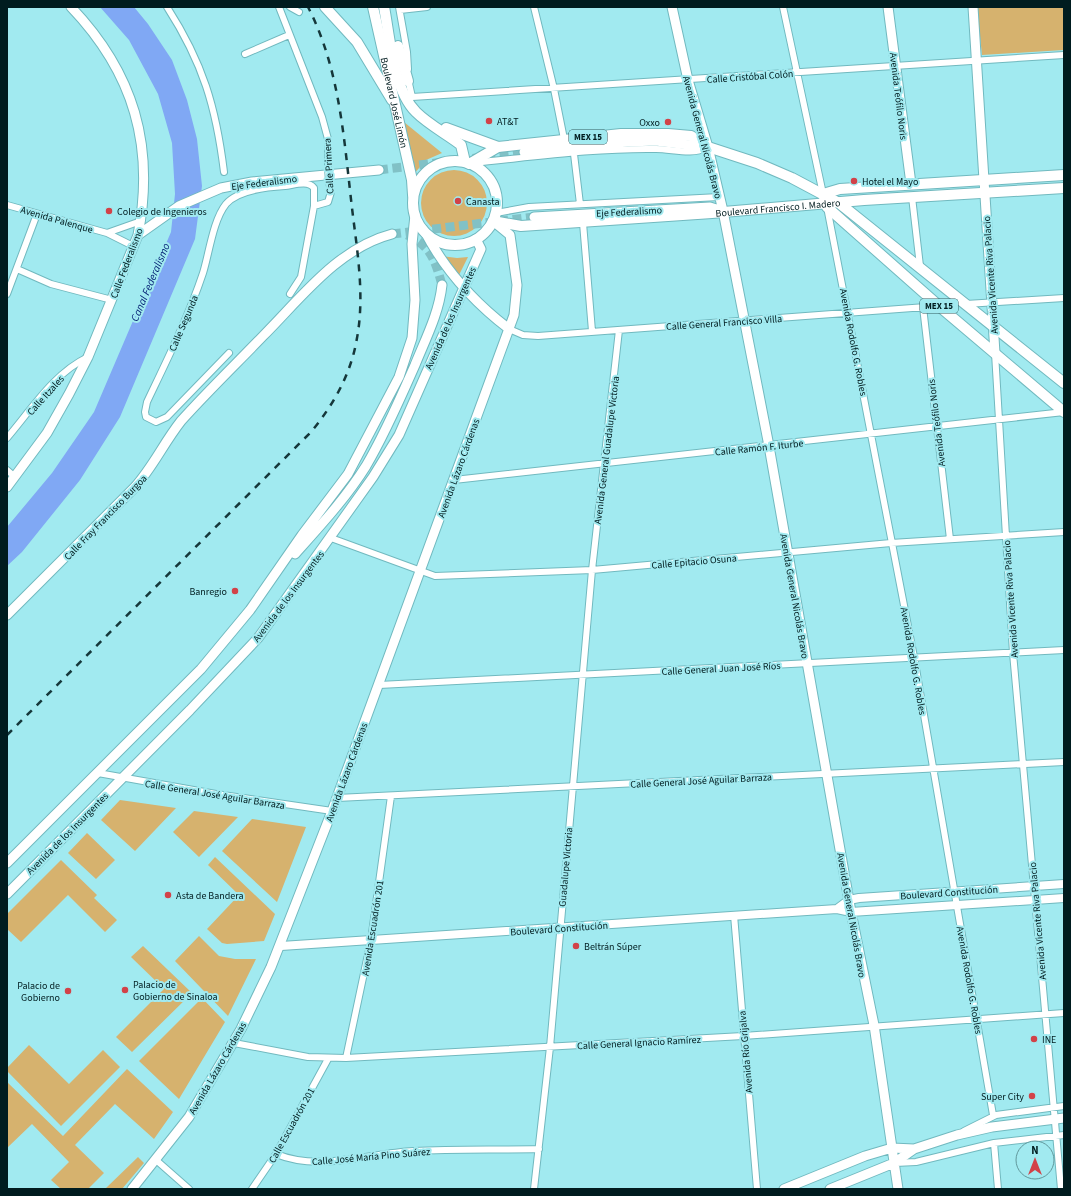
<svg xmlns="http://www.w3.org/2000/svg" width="1071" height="1196" viewBox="0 0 1071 1196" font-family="'Source Sans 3',sans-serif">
  <rect width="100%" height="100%" fill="#a1eaf0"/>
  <path fill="#d6b26e" d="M977,7H1064V50L982,55Z
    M399,118L442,153L426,160L413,175Z
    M421 203a33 33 0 1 1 66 0a33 33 0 1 1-66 0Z
    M441,256L457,258L468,257L459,275Z
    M120,800L176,808L135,851L101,820Z
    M194,811L238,817L199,857L173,832Z
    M252,819L306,827L277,902L222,851Z
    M87,833L115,860L96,879L68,853Z
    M215,857L275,914L264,941L227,944L222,943L207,929L239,895L208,865Z
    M61,860L97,895L94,898L117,920L105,932L68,895L21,942L7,929V914Z
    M199,936L219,956L235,959H256L228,1016L175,961Z
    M143,946L192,993L132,1052L116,1037L164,989L131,957Z
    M202,998L225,1022L179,1099L139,1061Z
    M29,1045L69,1084L103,1050L120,1067L61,1126L7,1071V1068Z
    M127,1069L173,1112L154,1139L115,1104L75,1145L104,1173L88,1189H61L51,1180L69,1162L32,1124L7,1148V1082L63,1136Z
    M138,1157L144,1163L122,1189H105Z"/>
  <path fill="#80a8f4" d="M100,7H134L148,24L172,60L187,100L197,139L202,186L195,239L120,417L80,480L22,552L7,566V527L52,473L94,412L171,232L175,194L172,143L158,94L129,40Z"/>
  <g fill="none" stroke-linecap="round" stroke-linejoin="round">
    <path stroke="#81c1c6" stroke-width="9" stroke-dasharray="9 4.5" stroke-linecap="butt" d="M379,170L524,152
      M392,234L534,217
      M407,235C431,246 435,260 442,285"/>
    <g stroke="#71b9bf" stroke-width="8">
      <path id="minor" d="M167,7C203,63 216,107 224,172
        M279,7L322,117L328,139V169
        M290,7L299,12
        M399,7L407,52L408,69
        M534,7L554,89L564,139
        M783,7L823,194
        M400,10L427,7
        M245,54L289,35
        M408,79L412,97L1064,55
        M574,154L580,204
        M473,163C533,157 595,148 656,149C672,149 692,155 706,148
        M912,197L920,266
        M7,205L107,233L133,246
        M827,207L914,657L993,1115
        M496,213L529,207L719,197
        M583,223L592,331
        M107,233L141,221
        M17,269L51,284L112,300
        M7,294L37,214
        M290,294L301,277L314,206L328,202L331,192L329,181
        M966,304L1064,298
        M923,307L950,539
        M509,329L523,335L538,336L939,306
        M229,353L167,417L156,422L146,417L145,412L147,402C167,360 188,318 203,273C209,254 213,220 226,204C238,190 268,187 285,186C294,185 308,180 314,188V206
        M995,353L1013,653L1061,1189
        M7,438C31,410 54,373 88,357
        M7,470L15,477
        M454,480L1064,412
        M331,538L435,576L592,570L891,543L1064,532
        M379,685L1064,650
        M98,773L216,794L332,811
        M337,798L1064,762
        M734,915L757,1189
        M234,1043L308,1057L346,1058L743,1036L1064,1013
        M346,1058L371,940L391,796
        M964,1131L996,1115L1064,1106
        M994,1143L998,1189
        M276,1154C320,1172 368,1153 414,1151C455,1149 497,1150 539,1149
        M156,1160L189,1189
        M895,1163L916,1162L994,1143L1064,1135
        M252,1189L276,1154L328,1059
        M534,1189L550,1047L592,570L619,330"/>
    </g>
    <g stroke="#71b9bf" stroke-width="10">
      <path id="tertiary" d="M837,909L849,900L859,898L1064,884
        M281,946L837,909L851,912L1064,898"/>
    </g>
    <g stroke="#71b9bf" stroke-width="11">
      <path id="secondary" d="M672,7L688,80L708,147L723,211L769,446L851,912L874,1025L898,1189
        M888,7L911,184
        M973,7L995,353
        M524,152L627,142L656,141L706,147
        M534,217L710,207L723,211
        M425,232C445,270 475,303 509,329
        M138,235L179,206L221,188L252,182L379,170
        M7,487L47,433L69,394L88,357L138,235C155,146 134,73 71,7
        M295,554C320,526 346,498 366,466C385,434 400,399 415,365C426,338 439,313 442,285
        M7,615L134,488C153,467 163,444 181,421C207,392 236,364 263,336C301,298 338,248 392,234
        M7,863L201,669L250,610L302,535L348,474L399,377L412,338L415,300L412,244L415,215
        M7,894L190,710L258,638L373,477L399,435L481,249L476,239
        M132,1189L189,1117L241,1029L271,967L332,811L514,315L517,285L510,235L493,221
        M784,1189L865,1156L892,1148L914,1149L957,1135L992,1127L1064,1118
        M830,1189L894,1163L914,1149"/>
    </g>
    <g stroke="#71b9bf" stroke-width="12">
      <g id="primary">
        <path id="s1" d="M373,7L412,180L413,195"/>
        <path d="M384,7C390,38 393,89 416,112C429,125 447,134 461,145L465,162"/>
        <path d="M398,46L408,81"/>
        <path d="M446,128L498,147"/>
        <circle cx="455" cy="203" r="42"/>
        <path d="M469,164L498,147L516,145L621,134H668L691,136L708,147L757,163L792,178L839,203L1064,383"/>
        <path d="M823,194L840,189L1064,175"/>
        <path d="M824,200L827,207L939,306L1064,412"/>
        <path id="s2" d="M493,221L521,226L712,213L864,200L1064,188"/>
      </g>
    </g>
    <g stroke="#71b9bf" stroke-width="12">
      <path id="trunk" d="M325,7L357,42L392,100"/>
    </g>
    <use href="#minor" stroke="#fff" stroke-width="6"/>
    <use href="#tertiary" stroke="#fff" stroke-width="8"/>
    <use href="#secondary" stroke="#fff" stroke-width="9"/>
    <use href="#primary" stroke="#fff" stroke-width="10"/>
    <use href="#trunk" stroke="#fff" stroke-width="10"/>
    <path stroke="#15373a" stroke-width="2.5" stroke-dasharray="7 7" stroke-linecap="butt" d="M7,735L311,432C334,404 351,374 357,338C365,295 357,250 352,208C344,140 340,69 308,7"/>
    <g stroke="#71b9bf" stroke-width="8" stroke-linecap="butt">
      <path id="minor-bridge" d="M328,169L329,181"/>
    </g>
    <use href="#minor-bridge" stroke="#fff" stroke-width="6"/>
  </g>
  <g fill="#d24248" stroke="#a1eaf0" stroke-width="1.5">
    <circle cx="489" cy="121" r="4"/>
    <circle cx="668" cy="122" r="4"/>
    <circle cx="854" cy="181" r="4"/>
    <circle cx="458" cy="201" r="4"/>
    <circle cx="109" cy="211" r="4"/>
    <circle cx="235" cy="591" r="4"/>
    <circle cx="168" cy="895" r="4"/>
    <circle cx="576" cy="946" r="4"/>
    <circle cx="125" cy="990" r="4"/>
    <circle cx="68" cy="991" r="4"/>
    <circle cx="1034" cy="1039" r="4"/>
    <circle cx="1032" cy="1096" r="4"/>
  </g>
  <g text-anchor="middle" stroke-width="4" stroke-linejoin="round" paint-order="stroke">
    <g fill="#a1eaf0" stroke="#305a5e" stroke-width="1">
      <rect x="569" y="130" width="38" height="14" rx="3"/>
      <rect x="920" y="299" width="38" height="14" rx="3"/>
    </g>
    <g font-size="9" font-weight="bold" fill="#001c1f">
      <text x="588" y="140">MEX 15</text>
      <text x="939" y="309">MEX 15</text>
    </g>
    <g font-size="10" fill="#001c1f" stroke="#a1eaf0">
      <text transform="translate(750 76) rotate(-4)" y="4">Calle Cristóbal Colón</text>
      <text transform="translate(899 96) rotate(83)" y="4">Avenida Teófilo Noris</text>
      <text dy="4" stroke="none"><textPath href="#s1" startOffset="98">Boulevard José Limón</textPath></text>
      <text transform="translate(703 137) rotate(75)" y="4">Avenida General Nicolás Bravo</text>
      <text transform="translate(328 166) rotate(-93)" y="4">Calle Primera</text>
      <text transform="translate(264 182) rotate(-7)" y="4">Eje Federalismo</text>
      <text dy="4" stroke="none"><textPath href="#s2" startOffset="286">Boulevard Francisco I. Madero</textPath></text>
      <text transform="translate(629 211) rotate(-3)" y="4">Eje Federalismo</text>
      <text transform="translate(57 219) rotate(16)" y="4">Avenida Palenque</text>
      <text transform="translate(126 263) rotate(-69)" y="4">Calle Federalismo</text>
      <text transform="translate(990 275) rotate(-94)" y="4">Avenida Vicente Riva Palacio</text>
      <text transform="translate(450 318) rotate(-66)" y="4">Avenida de los Insurgentes</text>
      <text transform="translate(724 322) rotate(-4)" y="4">Calle General Francisco Villa</text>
      <text transform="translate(183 323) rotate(-67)" y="4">Calle Segunda</text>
      <text transform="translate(854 342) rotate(79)" y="4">Avenida Rodolfo G. Robles</text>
      <text transform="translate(45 395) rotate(-48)" y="4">Calle Itzales</text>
      <text transform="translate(936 423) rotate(-97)" y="4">Avenida Teófilo Noris</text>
      <text transform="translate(759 447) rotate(-6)" y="4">Calle Ramón F. Iturbe</text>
      <text transform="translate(606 450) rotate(-83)" y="4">Avenida General Guadalupe Victoria</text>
      <text transform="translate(458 468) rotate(-70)" y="4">Avenida Lázaro Cárdenas</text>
      <text transform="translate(105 517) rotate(-46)" y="4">Calle Fray Francisco Burgoa</text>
      <text transform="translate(694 561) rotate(-5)" y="4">Calle Epitacio Osuna</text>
      <text transform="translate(288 596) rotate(-53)" y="4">Avenida de los Insurgentes</text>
      <text transform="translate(795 596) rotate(80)" y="4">Avenida General Nicolás Bravo</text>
      <text transform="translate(1010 599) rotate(-94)" y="4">Avenida Vicente Riva Palacio</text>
      <text transform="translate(914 661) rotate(80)" y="4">Avenida Rodolfo G. Robles</text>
      <text transform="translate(721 668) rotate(-3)" y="4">Calle General Juan José Ríos</text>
      <text transform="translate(346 772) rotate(-70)" y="4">Avenida Lázaro Cárdenas</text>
      <text transform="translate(701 780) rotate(-3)" y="4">Calle General José Aguilar Barraza</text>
      <text transform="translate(215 794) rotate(9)" y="4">Calle General José Aguilar Barraza</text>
      <text transform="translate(67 833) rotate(-45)" y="4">Avenida de los Insurgentes</text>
      <text transform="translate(565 867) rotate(-85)" y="4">Guadalupe Victoria</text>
      <text transform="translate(949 892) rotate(-4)" y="4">Boulevard Constitución</text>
      <text transform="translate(852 915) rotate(80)" y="4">Avenida General Nicolás Bravo</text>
      <text transform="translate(1037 921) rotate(-95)" y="4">Avenida Vicente Riva Palacio</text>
      <text transform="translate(372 928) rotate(-81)" y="4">Avenida Escuadrón 201</text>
      <text transform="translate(559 928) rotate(-4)" y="4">Boulevard Constitución</text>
      <text transform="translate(970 980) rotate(80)" y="4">Avenida Rodolfo G. Robles</text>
      <text transform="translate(639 1042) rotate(-3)" y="4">Calle General Ignacio Ramírez</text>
      <text transform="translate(745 1052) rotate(-95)" y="4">Avenida Río Grijalva</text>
      <text transform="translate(217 1068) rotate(-60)" y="4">Avenida Lázaro Cárdenas</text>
      <text transform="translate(291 1125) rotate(-61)" y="4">Calle Escuadrón 201</text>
      <text transform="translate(371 1156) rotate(-5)" y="4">Calle José María Pino Suárez</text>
    </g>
    <g font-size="10" fill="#001c1f" stroke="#a1eaf0" text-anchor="start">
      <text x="497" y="125">AT&amp;T</text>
      <text x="660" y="126" text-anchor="end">Oxxo</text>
      <text x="862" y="185">Hotel el Mayo</text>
      <text x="466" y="205">Canasta</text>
      <text x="117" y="215">Colegio de Ingenieros</text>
      <text x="227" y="595" text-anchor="end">Banregio</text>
      <text x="176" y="899">Asta de Bandera</text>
      <text x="584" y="950">Beltrán Súper</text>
      <text x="133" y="988">Palacio de<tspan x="133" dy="12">Gobierno de Sinaloa</tspan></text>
      <text x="60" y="989" text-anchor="end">Palacio de<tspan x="60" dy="12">Gobierno</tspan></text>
      <text x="1042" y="1043">INE</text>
      <text x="1024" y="1100" text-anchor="end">Super City</text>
    </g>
    <g font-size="11" font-style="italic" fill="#001b71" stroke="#a1eaf0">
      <text transform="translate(150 282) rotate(-67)" y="4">Canal Federalismo</text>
    </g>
  </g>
  <rect width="1071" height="1196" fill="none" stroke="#001c1f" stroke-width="16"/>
  <g transform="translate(1035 1160)"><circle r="19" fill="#a1eaf0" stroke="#61989c"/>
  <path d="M0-3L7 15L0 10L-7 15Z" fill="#d24248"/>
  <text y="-6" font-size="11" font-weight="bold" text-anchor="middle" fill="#001c1f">N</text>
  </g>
</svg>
